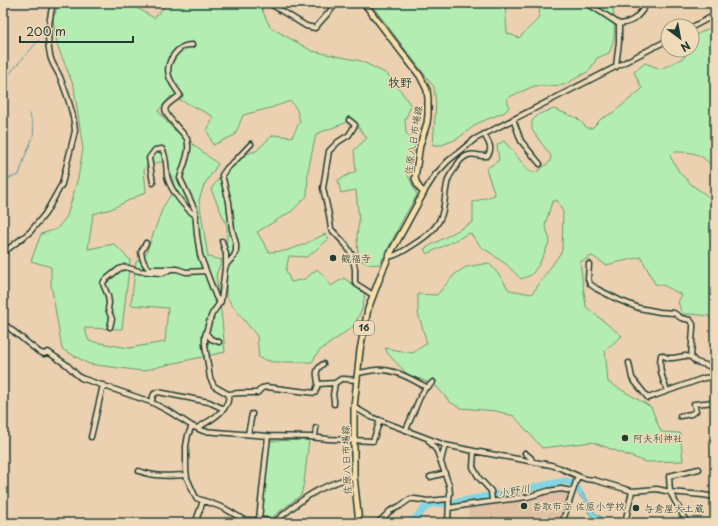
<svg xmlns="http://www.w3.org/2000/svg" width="718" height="526" viewBox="0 0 718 526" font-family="'Playpen Sans','Klee One',sans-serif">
  <rect width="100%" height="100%" fill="#ecd1b1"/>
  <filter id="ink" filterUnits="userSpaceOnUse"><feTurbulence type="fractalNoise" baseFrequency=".025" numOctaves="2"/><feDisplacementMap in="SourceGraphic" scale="8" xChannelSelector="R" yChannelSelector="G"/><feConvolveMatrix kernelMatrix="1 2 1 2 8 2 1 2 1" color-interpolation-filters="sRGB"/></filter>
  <g filter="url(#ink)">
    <path fill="#e1c1a3" d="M562,490L570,492L559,523H469L468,508L479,505V506L528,497Z"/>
    <path fill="#b4edb1" stroke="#6a9572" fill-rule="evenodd" d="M59,3H129L154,18L168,3H259L270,27L312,51L361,61L387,74L401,91L411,106L405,120L406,133L415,143L407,173L417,195L403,219L380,264C369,265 366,265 358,257L357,235L359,222L356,190L341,193L338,180L356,171L354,150L367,138L358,127L353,120L316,134L308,171L307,196L292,211L257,232L269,252L285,251L303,245L325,234L329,239L307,257L289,256L286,270L291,282L305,279L317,269L325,277L331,286L344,278L365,294L362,309L354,326L319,351L312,362H273L259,358L257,336L232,305L226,295L227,226L211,189L234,158L256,151L273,135L292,137L300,121L297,110L291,101L270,108L243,115L235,135L213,145L207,130L214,117L187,103L171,96L158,111L172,128L218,164L204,185L199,200L208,257L222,260L216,275L222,320L225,352L170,364L142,371L89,364L62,349L51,284V267L31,261L41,234L57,229L67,216L78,178L83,149L74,87L58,47L55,32L53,19ZM167,161L175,188L163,207L146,254L136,262L131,305L168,308L165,342L129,348L89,341L84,328L122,329L130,260L114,244L88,249L93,214L111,209L146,192L144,170L148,164Z
      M370,3H505L507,33L519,38L538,19L541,3H582L614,23C615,34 614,43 609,53L597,58L589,71L564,85L547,86H534L507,98L509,107L505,112L478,123L457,139L442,145H433L436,103L434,87Z
      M591,3H612L614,17Z
      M715,25V191L712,187L711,165C699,152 691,152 674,152L670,156L679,172L693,186L705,194L715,204V326L713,325L709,316L690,314H682L678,302L682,295L665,286L655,284L641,257L606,265L592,256L580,262L586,307L622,336L605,350L608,382L651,407L661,432L680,433L683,461L646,462L592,442L542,448L514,416L496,411L460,408L450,402L435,385L407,374L388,354L385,348L413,353L427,343L418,313V294L437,295L455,274L466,267L489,263L500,276L509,290L532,294L562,251L563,212L557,200L552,202L545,225L550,240L545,252L538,266L531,275L521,279L506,264L497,258L491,253L482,248L470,233L427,254L424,249L473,222V202L495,195L486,169L499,160L497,145L504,141L529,171L535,173L550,162L551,156L532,130V121L539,114L554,109L577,118L587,128H592L601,119L614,112L642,89L634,72L645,63L661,69L685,57L688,50H692V37Z
      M309,440L304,482L301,495L270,519L261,517L268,441Z"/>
    <path fill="#84d4e1" stroke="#5c989c" d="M576,484L589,502L592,510L595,513L611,523H601L591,516L586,509L584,501L574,489Z"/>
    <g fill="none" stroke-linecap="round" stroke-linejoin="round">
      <path stroke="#5c989c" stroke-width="1" d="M3,81L39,40
        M3,183L9,178L19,175C21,169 23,162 25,156C32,138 38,134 29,114"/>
      <path stroke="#84d4e1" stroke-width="7" d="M411,523L427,506L432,504L451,503L566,481L572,483L579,491"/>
      <g stroke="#1f3d34" stroke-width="7">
        <path id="minor" d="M269,3L306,26L315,28L337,3
          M586,3L601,12L619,24C636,22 638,15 648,3
          M692,27L715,15
          M192,45C178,44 165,62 169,76C171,83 176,89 180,95C177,98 168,103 166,107C161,114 184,132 187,139C191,152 183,166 180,178L195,210L197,235L200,255L216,297L220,303
          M616,67L617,58L619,42V24
          M513,119L521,141L540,164
          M349,120L355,125L349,135L338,142L329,151L323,188L329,215L331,229L346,245L352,255L355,269V282L356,284L364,289L373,295
          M251,144L235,161L227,168L222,175L229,202L232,229L236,244V251L234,256L227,264L225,268L221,301L212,314L209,322L205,336V345L210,378L214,386L228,394L240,393H257L262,388L267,387L315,393C316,390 318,386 318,383C317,374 314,371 323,364
          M153,183L149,158L155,150L162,149C167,156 166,168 167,176C170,190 185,208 196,216
          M424,192L435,175L448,161L475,139L668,40
          M222,241L226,254V265
          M146,243L141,252C142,259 144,265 149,269H177L186,272L206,271
          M3,253L30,232L45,214L62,184L75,131C74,115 66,92 60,77C57,70 51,63 50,55C46,38 49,20 53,3
          M390,254L392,256C401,254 408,248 416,243C425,237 435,230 440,219C446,207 444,193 448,180C449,176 453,171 456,167C458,163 462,158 466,156C474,152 479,157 487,156C494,148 488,142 484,134
          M589,264L588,279L590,284L597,289L619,300L639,308L660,312L674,313L681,318L690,320L693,324V328L691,357L696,362L709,366L715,371
          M3,323L39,352L44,354L48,352L67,365L76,374L81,378L151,402L170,412L192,426L203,431L268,436L310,437L328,439L373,441L380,420
          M110,327L112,319L108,309L109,303L108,296L103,284L104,281L119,269L125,267L139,271L160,273H163L171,269
          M206,333L211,339L219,342
          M629,363L632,378L648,398L704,378L715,377
          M358,373C366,372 375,369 383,370C398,371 413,380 426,387H428L433,382
          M318,384L335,383L341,379H344L357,380
          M667,391C663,379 658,368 661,355L668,358H673L685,356L691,357
          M151,402L154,394L158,392L209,402L224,409
          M334,404V400L333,395L335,383
          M354,407L371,417L445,445L474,451L551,465L560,468L578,476
          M680,416L691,414L696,411L694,404L715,402
          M192,426L188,435L186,446V469L187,478L196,498L224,508L244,520H265L271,523
          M197,428C208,422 232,409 228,394
          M406,430L420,397L426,387
          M248,434L252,414
          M91,437L103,385
          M315,437L316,428
          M429,441L437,451L449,485L450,493L449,499L448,523
          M474,451L473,467L479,478L491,491L492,501
          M525,453L531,458L532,461
          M441,461L445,445
          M139,471C154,477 170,476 186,475
          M430,477L445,473
          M632,491L657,489L670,492L669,476L699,469
          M449,508L466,505L527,497L548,491L561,489L572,491
          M259,519L268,436
          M197,523V518L203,501
          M273,523C286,513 299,501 313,493C326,485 340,481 354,476
          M378,523L390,511L400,506L410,499H415L428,501L449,499
          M562,523L578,476L586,479L594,480L632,491L625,523
          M687,523L670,492L703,495L715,497"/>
      </g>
      <g stroke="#1f3d34" stroke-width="8">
        <path id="major" d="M359,523L354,476V407L360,350L368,309L382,272L390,254L424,192L420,189L417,184L415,178L420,145L427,123L428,115V99L427,90L420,76L364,3"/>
      </g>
      <use href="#minor" stroke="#efdab9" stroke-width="4"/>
      <use href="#major" stroke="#f9deab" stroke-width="5"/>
    </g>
  </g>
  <g fill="#1f3d34" stroke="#efdab9" stroke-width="1.5">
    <circle cx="333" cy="258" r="4"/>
    <circle cx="625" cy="438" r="4"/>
    <circle cx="524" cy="506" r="4"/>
    <circle cx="636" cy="508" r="4"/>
  </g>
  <g text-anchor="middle" stroke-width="3" stroke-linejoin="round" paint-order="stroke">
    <rect fill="#efdab9" stroke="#5d6c5c" stroke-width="1" x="354" y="321" width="20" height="14" rx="3"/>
    <g font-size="9" font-weight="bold" fill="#1f3d34">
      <text x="364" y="331">16</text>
    </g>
    <g font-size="10" fill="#1f3d34" stroke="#efdab9">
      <text transform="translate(413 140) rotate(-81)" y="4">佐原八日市場線</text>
      <text transform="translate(346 460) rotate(-92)" y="4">佐原八日市場線</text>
    </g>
    <g font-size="10" fill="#1f3d34" stroke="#efdab9" text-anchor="start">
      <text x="341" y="262">観福寺</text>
      <text x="633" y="442">阿夫利神社</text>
      <text x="532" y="510">香取市立 佐原小学校</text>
      <text x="644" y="512">与倉屋大土蔵</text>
    </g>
    <g font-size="11" font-style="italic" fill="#294c45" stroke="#efdab9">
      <text transform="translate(514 491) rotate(-10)" y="4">小野川</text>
    </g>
    <g font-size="12" font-weight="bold" fill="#1f3d34" stroke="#efdab9">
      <text x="400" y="87">牧野</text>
    </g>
  </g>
  <rect width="718" height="526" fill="none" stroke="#efdab9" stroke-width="16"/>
  <rect x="8" y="8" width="702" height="510" fill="none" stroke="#1f3d34" stroke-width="1.5" filter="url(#ink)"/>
  <g transform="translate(680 38) rotate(148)"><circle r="19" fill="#efdab9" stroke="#9c9b84"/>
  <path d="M0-3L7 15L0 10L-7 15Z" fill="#1f3d34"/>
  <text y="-6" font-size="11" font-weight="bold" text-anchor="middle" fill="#1f3d34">N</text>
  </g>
  <path d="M20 36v6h113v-6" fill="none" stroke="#1f3d34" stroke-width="2"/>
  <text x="26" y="36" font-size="12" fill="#1f3d34" stroke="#efdab9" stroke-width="3" paint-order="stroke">200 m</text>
</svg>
